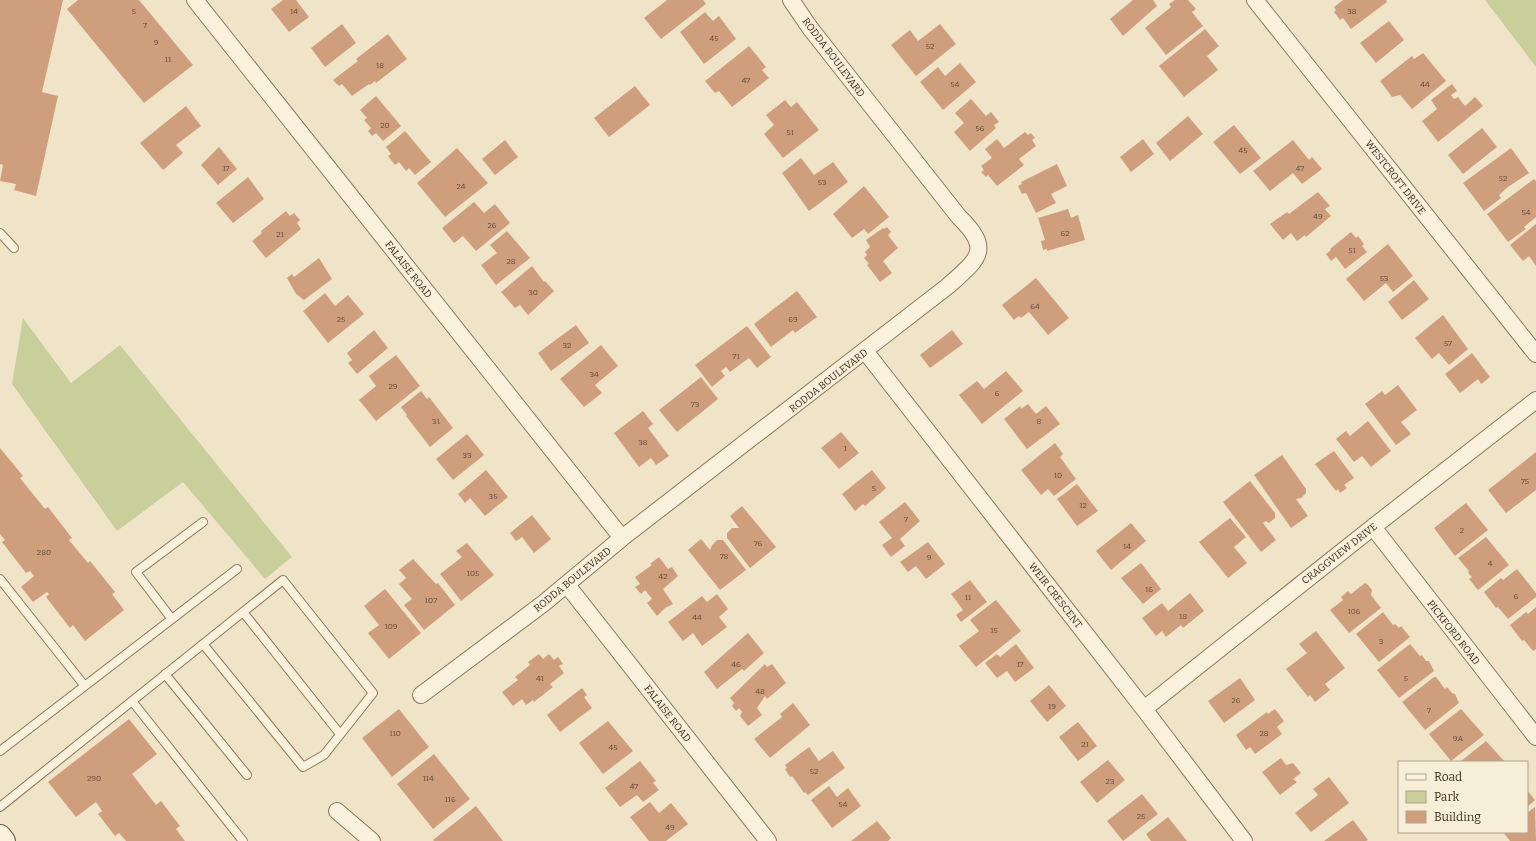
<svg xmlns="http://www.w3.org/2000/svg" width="1536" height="841" viewBox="0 0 1536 841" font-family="Bitter,serif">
  <rect width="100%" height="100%" fill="#f0e4c8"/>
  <path fill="#c9cf9b" d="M1485,0H1536V67Z
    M23,318L71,383L120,345L292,557L265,579L183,482L117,531L12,384Z"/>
  <path fill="#cf9f7d" d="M0,0H63L42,92L58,96L36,196L14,190L16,184L0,181L3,165L0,164Z
    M78,0H139L193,65L144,103L67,9Z
    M283,0H296L309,17L289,32L271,9Z
    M667,0H703L706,4L661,39L644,18Z
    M1133,0H1153L1157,6L1123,36L1110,19Z
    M1175,0H1188L1196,9L1192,12L1203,26L1166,55L1145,28L1171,7L1169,4Z
    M1343,0H1386L1387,2L1351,29L1343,18L1340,20L1334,12L1336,10L1334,7Z
    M705,12L713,21L719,16L736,39L704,64L680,32Z
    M1389,21L1404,40L1376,63L1360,43Z
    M342,24L356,43L325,67L311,48Z
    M940,24L956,44L916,76L891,45L910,30L918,41Z
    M1205,29L1219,46L1207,56L1218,70L1184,97L1159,66Z
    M388,34L407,59L376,83L375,81L370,85L369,84L352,96L342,84L339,86L333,80L358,61L356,59Z
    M749,46L766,67L762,70L769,78L732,107L719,91L715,93L705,81Z
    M1423,53L1446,81L1412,109L1400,95L1392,97L1380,81L1412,56L1414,59Z
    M960,63L976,82L943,110L920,82L938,67L945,76Z
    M1452,84L1457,91L1451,95L1454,99L1458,97L1465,106L1475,97L1483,106L1438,142L1422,121L1437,109L1431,100Z
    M635,86L650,105L609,137L594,118Z
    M376,96L401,126L383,141L376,133L372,136L368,131L371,128L364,120L367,118L360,110Z
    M971,99L986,116L991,112L999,122L994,125L996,128L970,151L954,132L964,123L955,113Z
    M785,100L791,107L797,102L819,130L783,158L764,134L774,125L766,115Z
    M186,106L201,126L176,145L183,153L163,170L140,143Z
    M1188,116L1203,134L1170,161L1156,143Z
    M1234,125L1261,158L1240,174L1213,142Z
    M1482,128L1497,147L1463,174L1448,155Z
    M405,131L431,162L415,175L409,168L406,171L399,162L395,165L388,156L391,154L386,147Z
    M1025,132L1028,135L1031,133L1035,138L1032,140L1036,146L1019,159L1024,165L997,186L988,175L986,177L981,172L984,170L981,166L992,158L985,149L997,139L1004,148Z
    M1143,139L1154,154L1131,172L1120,157Z
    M505,140L518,157L495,175L482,159Z
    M1293,140L1309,160L1312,157L1322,169L1302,184L1293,173L1270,191L1253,171Z
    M219,147L237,169L218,185L201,165Z
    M457,148L488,183L445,217L417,183Z
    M1511,148L1529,173L1508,187L1499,195L1501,198L1484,211L1463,183Z
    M801,158L814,175L833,162L848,182L809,211L782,173Z
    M1057,164L1067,186L1051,194L1056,203L1036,213L1026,193L1022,194L1018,186L1022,184L1021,182Z
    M248,177L264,199L233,223L216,203Z
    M1534,179L1536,181V217L1524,227L1526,229L1508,242L1487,214Z
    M864,186L889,217L868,234L864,229L852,238L833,214Z
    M1318,192L1330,206L1325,209L1331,216L1306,237L1305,235L1297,241L1291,233L1283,240L1270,224L1287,212L1289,214Z
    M474,202L484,213L495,204L510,223L476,251L463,236L454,243L442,228Z
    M1068,209L1071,218L1078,215L1085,240L1047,251V249L1043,250L1041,241L1045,240L1038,218Z
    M286,211L290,216L294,213L300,220L297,223L301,229L266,258L252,241L262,233L261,231Z
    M1536,224V266L1529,256L1523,261L1510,245Z
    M887,227L891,232L888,235L898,248L883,261L892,273L880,282L867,265L869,264L864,258L867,255L865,252L870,247L866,240L883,228L884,229Z
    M507,231L530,258L496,285L481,265L497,253L490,245Z
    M1351,232L1356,238L1358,236L1364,244L1362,246L1367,252L1345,269L1336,257L1331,261L1326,254L1331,250L1330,249Z
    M1388,244L1413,276L1393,292L1386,283L1364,301L1346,279Z
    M319,258L332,279L304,300L296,294L287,278L292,274L294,277Z
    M532,266L544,282L545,281L554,291L528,315L520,305L515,308L501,292Z
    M1036,278L1069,318L1048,335L1029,312L1021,318L1019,316L1014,320L1002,305Z
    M1414,280L1429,299L1402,320L1388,302Z
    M797,291L817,317L795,333L793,330L771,347L754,324Z
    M325,293L335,306L348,295L364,314L328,343L303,311Z
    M1443,315L1468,349L1449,365L1439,353L1432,359L1415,338Z
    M576,325L589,343L551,371L538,353Z
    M747,326L771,357L757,368L749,358L730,372L726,367L721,371L725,376L712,387L695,365Z
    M374,330L388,348L357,374L348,363L352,360L347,353Z
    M952,330L963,344L930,368L920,355Z
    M601,345L618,366L595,385L602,393L584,407L560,379Z
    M1472,353L1490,377L1481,384L1478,379L1460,393L1445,374Z
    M396,355L420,386L376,421L359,400L376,386L369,376Z
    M1006,371L1023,391L982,424L959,395L977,381L984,389Z
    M701,377L718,399L677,432L659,410Z
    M1398,385L1417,410L1401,422L1411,434L1396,445L1365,404L1382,391L1385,395Z
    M421,391L427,399L429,397L453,428L430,447L406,416L407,415L401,407Z
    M1028,404L1036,414L1046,406L1060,424L1027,449L1004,419L1020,406L1021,409Z
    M643,411L653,424L648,428L669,456L656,465L651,458L639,467L614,433Z
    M1368,421L1391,451L1371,467L1362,456L1354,462L1336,439L1346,431L1350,436Z
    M841,432L859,453L839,469L821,448Z
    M467,434L484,455L453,480L436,459Z
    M1055,443L1063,454L1060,457L1076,479L1054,496L1048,489L1041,495L1021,470Z
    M0,448L23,476L20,478L45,509L48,507L72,538L69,540L88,563L90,561L115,592L112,594L124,610L85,641L73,625L70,628L46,597L49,594L47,592L33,602L21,587L34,576L30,571L26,573L2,542L5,540L0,534Z
    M1334,451L1354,478L1344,485L1347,488L1340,493L1338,489L1336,491L1315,464Z
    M1536,452V490L1506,513L1488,490Z
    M1282,455L1306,489V493L1301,498L1296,499L1308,516L1291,528L1254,475Z
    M486,470L508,497L485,516L470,498L465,503L458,494Z
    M872,470L886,488L865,506L863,504L855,511L842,494Z
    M1250,481L1275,513V518L1269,523L1266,521L1263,523L1276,540L1261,552L1223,502Z
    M1077,484L1098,511L1077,526L1057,499Z
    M905,502L920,521L900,539L905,546L891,557L882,545L892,538L879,522Z
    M1466,503L1488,530L1455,556L1434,528Z
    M742,506L776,547L750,568L727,538V533L732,528H739L730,516Z
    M532,515L551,539L534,553L522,537L516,541L510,533Z
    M1230,518L1246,537L1234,547L1247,563L1228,578L1199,542Z
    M1131,523L1146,541L1111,570L1096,551Z
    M1486,537L1509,565L1478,590L1469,579L1472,577L1468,573L1469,571L1458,558Z
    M701,539L710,550L712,545L717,540H723L746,570L720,590L688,550Z
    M928,542L945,564L926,579L916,566L908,572L900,562Z
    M467,543L494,575L461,601L440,574L462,557L456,551Z
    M659,557L668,569L672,567L678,576L663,589L673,604L665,608L657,616L647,603L652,599L645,590L641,594L635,587L640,584L635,577L652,565L650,564Z
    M413,559L436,584L438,583L455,605L424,630L404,605L412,599L399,584L406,578L399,570Z
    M1141,563L1161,589L1143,604L1121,578Z
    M1517,569L1536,593V597L1508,619L1498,607L1496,608L1484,592L1501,578L1503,580Z
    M970,580L987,602L961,622L956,615L963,610L951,594Z
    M1365,583L1368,585L1372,590L1371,595L1381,608L1349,633L1330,610L1343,600L1341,597L1348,591L1351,594Z
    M385,589L421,633L389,659L368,633L379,625L364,606Z
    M1190,593L1204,611L1183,628L1181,625L1166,637L1162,631L1156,636L1142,618L1162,603L1168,611Z
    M717,594L728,609L719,617L727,627L702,646L693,633L683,641L668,622L702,596L707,602Z
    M996,600L1021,631L976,667L959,646L979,631L970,620Z
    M1536,607V649L1533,651L1524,640L1522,641L1510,625L1526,612L1528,614Z
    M1383,612L1393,625L1395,624L1399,628L1401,626L1410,637L1379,662L1356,634Z
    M1316,631L1345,668L1325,684L1330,690L1315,702L1310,695L1308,697L1286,669L1307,653L1299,644Z
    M748,633L764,653L744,671L742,669L717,689L704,672Z
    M1016,644L1034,668L1015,682L1007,671L997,678L985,663L997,654L1000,657Z
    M1410,644L1420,656L1422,655L1426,661H1429L1434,671L1399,698L1377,670Z
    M539,654L543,659L549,654L554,660L558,657L563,664L559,666L564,673L550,684L553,687L534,702L533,700L526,705L522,699L513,706L502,692L518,680L515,677L530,665L528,662Z
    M765,664L767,667L772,664L786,683L767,699L765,696L757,708L762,715L748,726L740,716L742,712L739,708L736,711L732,706L734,703L730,698Z
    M1434,677H1436L1445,689L1447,687L1452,693L1455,694L1459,703L1425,730L1402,702Z
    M1240,678L1255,700L1224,723L1208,701Z
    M1049,685L1066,706L1047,722L1030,701Z
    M582,688L587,695L584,697L592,708L560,732L547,715Z
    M793,703L810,725L770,758L754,739L782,717L780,714Z
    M399,709L429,747L392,777L362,738Z
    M1275,709L1284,721L1277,727L1282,734L1255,754L1250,747L1246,750L1236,735L1267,712L1268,714Z
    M1461,709L1484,735L1451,761L1429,734Z
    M129,719L157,754L132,774L156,805L161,801L180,826L176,829L185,841H126L119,833L115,836L98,814L102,811L96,802L76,817L48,782Z
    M608,721L633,751L603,774L579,743Z
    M1078,722L1097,746L1078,761L1059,737Z
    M1486,741L1505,762H1460Z
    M809,747L819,761L833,751L845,768L808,795L805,792L804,793L792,776L790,777L785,769L787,768L785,765Z
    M434,754L470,799L433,829L397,784Z
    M1281,758L1286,765L1293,763L1301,773L1293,779L1297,782L1280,795L1262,772Z
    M1108,760L1125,780L1097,803L1080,782Z
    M640,761L656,781L653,783L659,790L643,802L637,795L620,807L605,788Z
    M1329,777L1349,803L1311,832L1295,813L1318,795L1313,789Z
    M829,786L837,797L848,788L861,806L832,828L811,800Z
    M1527,790L1535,800L1527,807Z
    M1142,794L1158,814L1123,841L1107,821Z
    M650,802L659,813L671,803L688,824L666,841H649L630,817Z
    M476,806L503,841H434L433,840Z
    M1535,807L1536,841H1510L1503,832H1527V813Z
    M1168,817L1187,841H1151L1146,834Z
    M1353,820L1368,840L1366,841H1324Z
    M877,821L891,838L888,841H851Z"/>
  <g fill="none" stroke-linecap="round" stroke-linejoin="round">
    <g stroke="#8d765c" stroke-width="10">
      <path id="lane" d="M0,233L14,248
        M0,579L84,685
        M243,612L340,734
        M171,618L136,572L203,522
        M165,674L247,775
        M132,701L243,841
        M0,751L237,569
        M0,807L283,580L373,693L324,755L303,767L203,644"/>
    </g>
    <g stroke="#8d765c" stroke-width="18">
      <path id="street" d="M195,0L622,538
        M1255,0L1536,354
        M865,351L1144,709L1244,841
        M1373,527L1536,737
        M567,585L768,841
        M421,695L544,603L622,538L948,286C978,259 993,250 959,217L810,28L791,0
        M1144,709L1373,527L1536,400
        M337,811L372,841"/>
    </g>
    <g stroke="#6f573f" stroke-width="24">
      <path id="secondary" d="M0,836L4,841"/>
    </g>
    <use href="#lane" stroke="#faf1dc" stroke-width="8"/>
    <use href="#street" stroke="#faf1dc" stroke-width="16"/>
    <use href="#secondary" stroke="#faf1dc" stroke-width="22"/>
  </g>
  <g text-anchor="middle" stroke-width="3" stroke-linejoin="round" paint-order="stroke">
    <g font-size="8" fill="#624a37">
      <text x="134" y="14">5</text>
      <text x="294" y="14">14</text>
      <text x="1352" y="14">38</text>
      <text x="145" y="28">7</text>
      <text x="714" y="41">45</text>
      <text x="156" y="45">9</text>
      <text x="930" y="49">52</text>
      <text x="168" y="62">11</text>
      <text x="380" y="68">18</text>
      <text x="746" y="83">47</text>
      <text x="955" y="87">54</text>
      <text x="1425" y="87">44</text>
      <text x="385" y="128">20</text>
      <text x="980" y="131">56</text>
      <text x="790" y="135">51</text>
      <text x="1243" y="153">45</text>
      <text x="226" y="171">17</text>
      <text x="1300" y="171">47</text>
      <text x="1503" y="181">52</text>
      <text x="822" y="185">53</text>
      <text x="461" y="189">24</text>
      <text x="1526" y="215">54</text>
      <text x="1318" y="219">49</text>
      <text x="492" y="228">26</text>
      <text x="1065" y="236">62</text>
      <text x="280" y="237">21</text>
      <text x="1352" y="253">51</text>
      <text x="511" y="264">28</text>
      <text x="1384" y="281">53</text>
      <text x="533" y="295">30</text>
      <text x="1035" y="309">64</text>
      <text x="341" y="322">25</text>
      <text x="793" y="322">69</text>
      <text x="1448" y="346">57</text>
      <text x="567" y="348">32</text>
      <text x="736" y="359">71</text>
      <text x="594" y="377">34</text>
      <text x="393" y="389">29</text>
      <text x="997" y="396">6</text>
      <text x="695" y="407">73</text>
      <text x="436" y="424">31</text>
      <text x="1039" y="424">8</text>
      <text x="643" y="445">38</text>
      <text x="845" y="451">1</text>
      <text x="467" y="458">33</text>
      <text x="1058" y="478">10</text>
      <text x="1525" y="484">75</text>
      <text x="874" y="491">5</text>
      <text x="493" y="499">35</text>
      <text x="1083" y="508">12</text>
      <text x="906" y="522">7</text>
      <text x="1462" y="533">2</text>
      <text x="758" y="546">76</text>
      <text x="1127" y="549">14</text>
      <text x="44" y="555">280</text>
      <text x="724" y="559">78</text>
      <text x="929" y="560">9</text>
      <text x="1490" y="566">4</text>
      <text x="473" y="576">105</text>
      <text x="663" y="579">42</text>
      <text x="1149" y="592">16</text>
      <text x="1516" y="599">6</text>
      <text x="968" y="600">11</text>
      <text x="431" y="603">107</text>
      <text x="1354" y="614">106</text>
      <text x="1183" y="619">18</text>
      <text x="697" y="620">44</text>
      <text x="391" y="629">109</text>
      <text x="994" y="633">15</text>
      <text x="1381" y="644">3</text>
      <text x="736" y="667">46</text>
      <text x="1020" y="667">17</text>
      <text x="540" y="681">41</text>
      <text x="1406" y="681">5</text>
      <text x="760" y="694">48</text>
      <text x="1236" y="703">26</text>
      <text x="1052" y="709">19</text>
      <text x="1429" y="713">7</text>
      <text x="395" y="736">110</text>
      <text x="1264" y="736">28</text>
      <text x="1458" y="741">9A</text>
      <text x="1085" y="747">21</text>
      <text x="613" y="750">45</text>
      <text x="814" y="774">52</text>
      <text x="94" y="781">290</text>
      <text x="428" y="781">114</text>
      <text x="1110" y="784">23</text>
      <text x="634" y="789">47</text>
      <text x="450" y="802">116</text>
      <text x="843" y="807">54</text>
      <text x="1141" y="819">25</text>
      <text x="670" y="830">49</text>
    </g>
    <g font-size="10" fill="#3d2e20" stroke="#f7eed8">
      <text transform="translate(834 57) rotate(53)" y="4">RODDA BOULEVARD</text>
      <text transform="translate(1396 177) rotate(52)" y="4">WESTCROFT DRIVE</text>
      <text transform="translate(409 269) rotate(52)" y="4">FALAISE ROAD</text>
      <text transform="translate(828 380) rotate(-38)" y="4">RODDA BOULEVARD</text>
      <text transform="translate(1339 553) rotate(-38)" y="4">CRAGGVIEW DRIVE</text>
      <text transform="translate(572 579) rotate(-39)" y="4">RODDA BOULEVARD</text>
      <text transform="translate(1056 595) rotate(52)" y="4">WEIR CRESCENT</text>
      <text transform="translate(1454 632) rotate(52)" y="4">PICKFORD ROAD</text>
      <text transform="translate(668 713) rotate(52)" y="4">FALAISE ROAD</text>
    </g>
  </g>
  <rect x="1398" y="761" width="130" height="72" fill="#f7eed8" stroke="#ada18e"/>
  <rect x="1406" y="774" width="20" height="6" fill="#faf1dc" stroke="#ada18e"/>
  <text x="1434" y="781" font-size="12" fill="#3d2e20">Road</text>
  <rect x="1406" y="791" width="20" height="12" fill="#c9cf9b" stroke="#ada18e"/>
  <text x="1434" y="801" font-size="12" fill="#3d2e20">Park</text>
  <rect x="1406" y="811" width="20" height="12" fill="#cf9f7d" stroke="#ada18e"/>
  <text x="1434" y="821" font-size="12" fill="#3d2e20">Building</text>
</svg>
